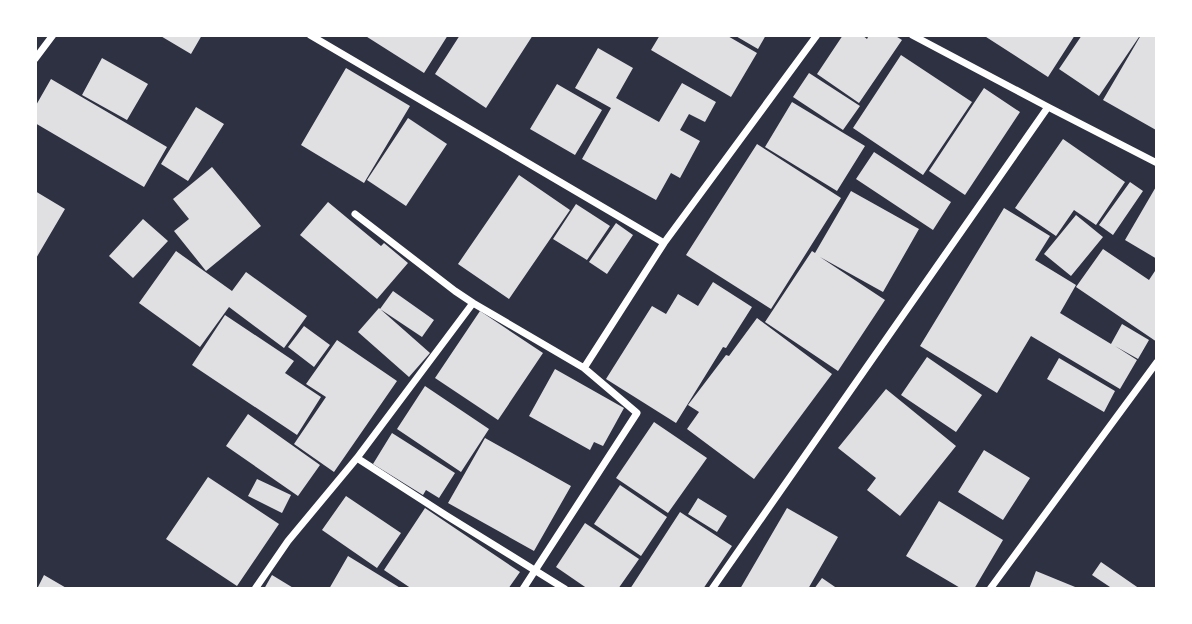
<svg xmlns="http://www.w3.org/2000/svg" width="1192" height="624" viewBox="0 0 1192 624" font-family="Mulish,sans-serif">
  <rect width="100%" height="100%" fill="#2d3142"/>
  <path fill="#e0e0e3" d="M159,35H202L191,54Z
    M364,35H448L424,73Z
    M460,35H533L486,108L435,74Z
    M660,35H726L757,53L731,97L651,50Z
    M734,35H766L758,49Z
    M843,35H862L867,39L869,35H894L902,40L859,103L817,74Z
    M983,35H1075L1048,77Z
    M1082,35H1136L1139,37L1099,96L1059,69Z
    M1141,35L1157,36L1156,130L1103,100Z
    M598,48L633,68L616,98L659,122L682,83L716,102L705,122L689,114L680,130L700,141L680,178L671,173L656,200L582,159L611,108L575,88Z
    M901,55L972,102L923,175L853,128Z
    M102,58L148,84L127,120L82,95Z
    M346,68L410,106L364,183L301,145Z
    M809,73L860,106L843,130L793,97Z
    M51,79L167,147L144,187L35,123V107Z
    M557,84L602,110L575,155L530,129Z
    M984,88L1020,112L965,195L929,171Z
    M792,102L865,146L837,191L765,147Z
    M196,107L224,124L188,181L161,164Z
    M408,118L447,144L406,206L367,180Z
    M1063,139L1125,182L1096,225L1074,210L1056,236L1015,208Z
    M757,144L841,198L771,309L686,255Z
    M874,152L951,202L933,230L856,179Z
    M212,167L261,226L206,271L174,231L189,219L173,199Z
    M519,175L570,210L509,299L458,264Z
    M1130,182L1143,191L1113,235L1099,225Z
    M1157,185V259L1125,240Z
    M35,191L65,209L35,260Z
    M851,191L919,229L883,292L820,257L885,300L838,371L765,322L812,251L815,253Z
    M328,202L381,246L384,243L408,263L377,299L300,235Z
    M576,204L610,226L587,260L553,239Z
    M1004,208L1050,236L1035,260L1076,285L1060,313L1111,344L1122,324L1149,340L1138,359L1115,346L1137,360L1120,389L1031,336L997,393L920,346Z
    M1076,215L1103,237L1071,276L1044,254Z
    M143,219L168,241L133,278L109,256Z
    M616,223L633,235L607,274L589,262Z
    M1103,249L1149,280L1157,268V342L1076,287Z
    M176,251L232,291L246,272L307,316L284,348L229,307L200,347L139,303Z
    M713,282L752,307L726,348L723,347L676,423L606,379L652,306L666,314L678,294L698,306Z
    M393,291L434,320L422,337L380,309Z
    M379,308L430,353L409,377L358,332Z
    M480,311L543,353L498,420L435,378Z
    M225,315L294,361L285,373L321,397L297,435L192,365Z
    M757,318L832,374L754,479L687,429L699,412L688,405L726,355L729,356Z
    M304,326L330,345L314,367L288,347Z
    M337,340L397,381L334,472L294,444L326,397L306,384Z
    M927,357L982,395L956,432L901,395Z
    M1059,358L1115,391L1104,412L1047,379Z
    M555,369L624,408L603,446L594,442L590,450L529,416Z
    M425,386L489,429L461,472L397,429Z
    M886,389L956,446L900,516L867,490L876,478L838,448Z
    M248,414L320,465L298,496L226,446Z
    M654,422L707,458L668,513L616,478Z
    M392,433L455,473L439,498L426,490L423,495L373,464Z
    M485,438L571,486L534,551L448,503Z
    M984,450L1030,478L1003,520L958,492Z
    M208,477L279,524L237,586L166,539Z
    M257,479L291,495L282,513L248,496Z
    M620,485L667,517L641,556L594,524Z
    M346,496L401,533L377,568L322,530Z
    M698,498L727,516L717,532L688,514Z
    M939,501L1003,540L974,589H962L906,556Z
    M425,508L520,572L508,589H412L384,570Z
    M787,508L838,537L808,589H740Z
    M680,512L732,546L703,589H630Z
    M585,523L639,559L618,589H588L556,567Z
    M348,556L402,589H329Z
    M1101,562L1140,589H1113L1092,575Z
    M1036,571L1080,589H1029Z
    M44,575L68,589H37Z
    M272,575L295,589H264Z
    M822,578L838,589H814Z"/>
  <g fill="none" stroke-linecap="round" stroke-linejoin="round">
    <path stroke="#fff" stroke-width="7" d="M310,35L664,243
      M912,35L1048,107L1157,163
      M35,59L53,35
      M355,214L455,291L473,303
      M357,458L447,516L565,589
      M255,589L288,541L357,458L473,303L584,368L664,243L817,35
      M523,589L637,413L584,368
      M712,589L1048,107
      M990,589L1157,362"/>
  </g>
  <rect width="1192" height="624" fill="none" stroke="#ffffff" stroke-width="74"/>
</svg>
